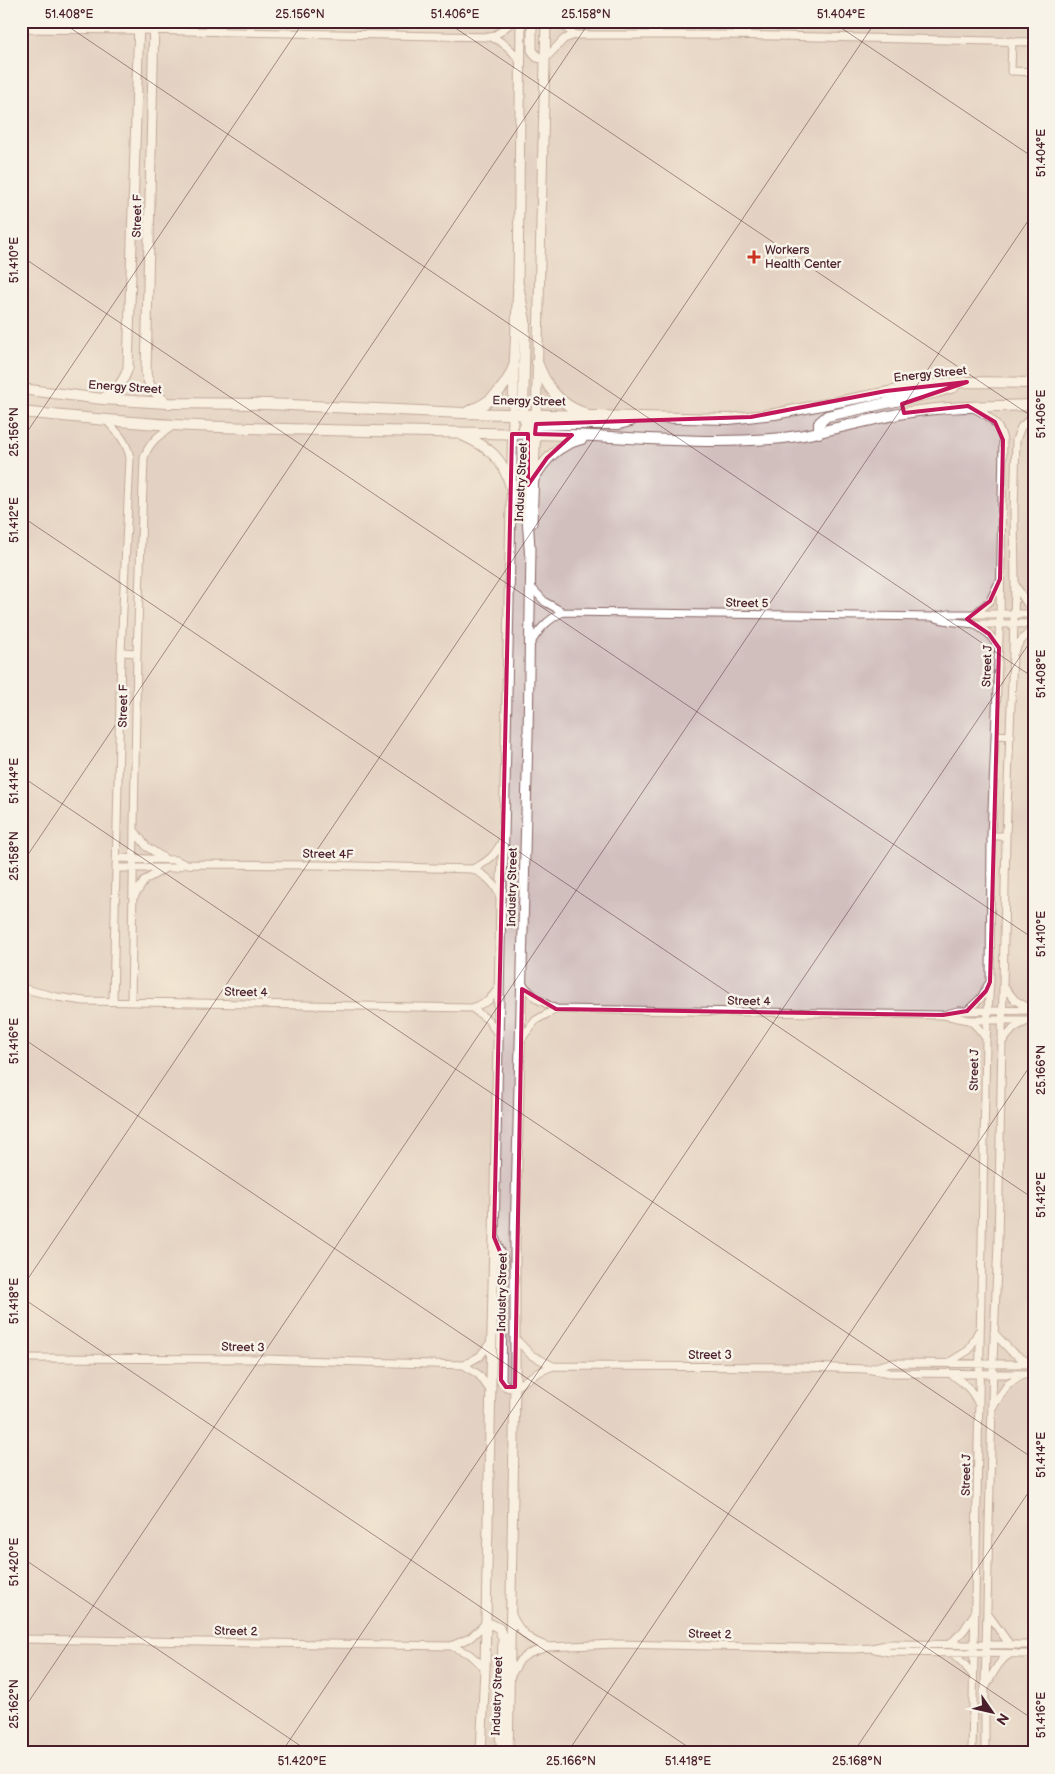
<svg xmlns="http://www.w3.org/2000/svg" width="1055" height="1774" viewBox="0 0 1055 1774" font-family="'Balsamiq Sans',sans-serif">
  <rect width="100%" height="100%" fill="#f7f3e8"/>
  <filter id="ink" filterUnits="userSpaceOnUse"><feTurbulence type="fractalNoise" baseFrequency=".02" numOctaves="2"/><feDisplacementMap in="SourceGraphic" scale="10" xChannelSelector="R" yChannelSelector="G"/><feConvolveMatrix kernelMatrix="1 2 1 2 8 2 1 2 1" color-interpolation-filters="sRGB"/></filter>
  <filter id="wash" filterUnits="userSpaceOnUse"><feTurbulence type="fractalNoise" baseFrequency=".0096" numOctaves="4" result="noise"/><feDisplacementMap in="SourceGraphic" scale="20" xChannelSelector="R" yChannelSelector="G"/><feGaussianBlur stdDeviation="1.12" result="paint"/><feColorMatrix in="noise" values="0 0 0 0 0 0 0 0 0 0 0 0 0 0 0 0 0 1.4 0 .05"/><feComposite in="paint" operator="in"/></filter>
  <g filter="url(#wash)">
    <rect width="100%" height="100%" fill="#f2e2c6"/>
    <path fill="#d1bfbe" d="M21,21H1034V1753H21Z"/>
  </g>
  <g filter="url(#ink)">
    <g fill="none" stroke-linecap="round" stroke-linejoin="round">
      <g stroke="#856361" stroke-width="9">
        <path id="minor" d="M557,21L575,35
          M21,29L139,30L491,37C504,42 513,50 520,62
          M491,37L500,32L513,21
          M1012,41L1011,71L1034,72
          M545,59L564,39L575,35H729L1034,42
          M971,407C988,415 999,422 1003,440L1000,614L991,836L990,982L986,1040L972,1753
          M106,420C117,432 127,441 130,458L121,652L113,1001
          M1016,586L1026,602L1034,609
          M531,587L545,602L563,612
          M976,613L990,601L998,584
          M935,618C967,627 1000,623 1034,624
          M976,625L989,634L998,647
          M530,645C538,630 547,620 563,612L932,617L949,614H1034
          M121,652L137,653
          M1014,653L1019,643L1034,627
          M996,735L1011,736
          M134,830L147,847L164,858
          M991,836H1006
          M117,858L176,860L184,864
          M117,868H175L184,864L318,865L472,869C485,875 495,882 500,897
          M472,869C487,863 496,855 503,839
          M133,898L145,880L164,869
          M522,984L537,999L556,1009L943,1015L969,1020H1034
          M1004,987L1015,1000L1030,1009
          M21,988L57,997L84,1001L472,1008L488,1001L499,988
          M131,1002L137,653L144,458C149,442 159,435 173,426
          M472,1008L488,1020L498,1034
          M967,1011L981,998L988,985
          M943,1015L958,1011L1034,1010
          M970,1020L979,1029L986,1038
          M522,1038L536,1020L556,1009
          M1001,1043L1014,1028L1027,1021
          M994,1333L1011,1351L1030,1364
          M515,1338L531,1355L553,1366L804,1367L866,1369L890,1373L1034,1374
          M21,1358L263,1359L464,1365L480,1356L491,1342
          M948,1363L969,1350L978,1332
          M464,1365L479,1375L490,1390
          M872,1368L891,1363L1034,1364
          M949,1373C962,1381 972,1389 978,1403
          M515,1387L537,1373L553,1366
          M992,1408L1008,1384L1023,1375
          M511,1613C519,1631 528,1641 547,1646
          M987,1613L1010,1645
          M21,1639L451,1646L469,1654L485,1668
          M950,1644L964,1630L973,1616
          M451,1646L470,1638L485,1624
          M875,1649L889,1652L1034,1654
          M952,1653L964,1664L972,1674
          M510,1677L520,1660L528,1654L547,1647L616,1644L853,1649L872,1648L891,1644L1034,1645
          M986,1686C993,1674 998,1661 1010,1654
          M985,1753V1688L993,1363L998,1243L1006,836L1013,653L1015,584L1014,511L1016,440L1021,427L1034,415"/>
      </g>
      <g stroke="#856361" stroke-width="11">
        <path id="tertiary" d="M154,21L146,372C148,387 156,394 167,403
          M532,21V50L537,57L545,59
          M102,399C115,390 123,384 128,368L139,21
          M532,523L536,424L546,21
          M495,1240L503,1259L501,1380C504,1387 508,1387 515,1387
          M485,1624H491L499,1628L503,1639L500,1733L502,1753
          M481,1753L485,1668L501,901L504,836L514,366L518,285L521,21
          M508,1753L515,1387V1240L528,736L531,548"/>
      </g>
      <g stroke="#856361" stroke-width="12">
        <path id="primary" d="M518,285L525,321L523,414L527,425L535,434
          M537,362C546,386 558,404 584,413
          M21,389L102,399L167,403L267,404L463,413L729,419L775,414L920,386L967,382L1034,383
          M469,411C491,403 506,388 514,366
          M21,412C72,417 123,422 174,425C295,431 416,431 536,434C614,435 693,445 771,439C819,436 864,419 911,412C952,406 993,406 1034,405
          M524,427L536,424H619L631,421
          M527,429L528,434L527,511L530,554
          M819,433V423L827,416L937,392L954,387
          M462,435C489,447 503,458 511,487
          M533,480C545,459 558,445 582,439"/>
      </g>
      <use href="#minor" stroke="#fff" stroke-width="7"/>
      <use href="#tertiary" stroke="#fff" stroke-width="9"/>
      <use href="#primary" stroke="#fff" stroke-width="10"/>
    </g>
  </g>
  <path d="M0 0H1055V1774H0ZM967,382L902,404L904,413L968,406L995,422L1003,440L1000,579L990,601L967,619L989,634L999,648L990,982L986,991L967,1011L943,1015L556,1009L522,989L515,1387H506L501,1380L503,1259L494,1237L512,434H528V485L547,458L572,435L535,434L536,424L751,417L886,391Z" fill="#f2e2c6" fill-opacity=".55" fill-rule="evenodd"/>
  <path fill="none" stroke="#c2185b" stroke-width="4" stroke-linejoin="round" d="M967,382L902,404L904,413L968,406L995,422L1003,440L1000,579L990,601L967,619L989,634L999,648L990,982L986,991L967,1011L943,1015L556,1009L522,989L515,1387H506L501,1380L503,1259L494,1237L512,434H528V485L547,458L572,435L535,434L536,424L751,417L886,391Z"/>
  <path fill="none" stroke="#4a1f2b" stroke-width="1" stroke-opacity="0.45" d="M60,21L1034,678M445,21L1034,418M831,21L1034,158M21,256L1034,939M21,441L304,21M21,516L1034,1199M21,776L1034,1459M21,865L590,21M21,1037L1034,1720M21,1289L876,21M21,1297L697,1753M21,1557L311,1753M21,1713L1034,212M281,1753L1034,636M567,1753L1034,1060M853,1753L1034,1484"/>
  <path fill="#c8321e" stroke="#f7f3e8" stroke-width="2" d="M751.5 249.5h5v5h5v5h-5v5h-5v-5h-5v-5h5z"/>
  <g text-anchor="middle" stroke-width="5" stroke-linejoin="round" paint-order="stroke">
    <g font-size="12" fill="#4a1f2b" stroke="#f7f3e8">
      <text transform="translate(137 216) rotate(-89)" y="4">Street F</text>
      <text transform="translate(930 374) rotate(-6)" y="4">Energy Street</text>
      <text transform="translate(125 387) rotate(4)" y="4">Energy Street</text>
      <text transform="translate(529 401) rotate(1)" y="4">Energy Street</text>
      <text transform="translate(521 482) rotate(-87)" y="4">Industry Street</text>
      <text transform="translate(747 603) rotate(1)" y="4">Street 5</text>
      <text transform="translate(987 666) rotate(-88)" y="4">Street J</text>
      <text transform="translate(123 706) rotate(-89)" y="4">Street F</text>
      <text transform="translate(328 854) rotate(1)" y="4">Street 4F</text>
      <text transform="translate(512 887) rotate(-89)" y="4">Industry Street</text>
      <text transform="translate(246 992) rotate(1)" y="4">Street 4</text>
      <text transform="translate(749 1001) rotate(1)" y="4">Street 4</text>
      <text transform="translate(974 1070) rotate(-89)" y="4">Street J</text>
      <text transform="translate(502 1292) rotate(-89)" y="4">Industry Street</text>
      <text transform="translate(243 1347) rotate(1)" y="4">Street 3</text>
      <text x="710" y="1359">Street 3</text>
      <text transform="translate(966 1475) rotate(-89)" y="4">Street J</text>
      <text transform="translate(236 1631) rotate(1)" y="4">Street 2</text>
      <text transform="translate(710 1634) rotate(1)" y="4">Street 2</text>
      <text transform="translate(497 1696) rotate(-88)" y="4">Industry Street</text>
    </g>
    <g font-size="12" fill="#4a1f2b" stroke="#f7f3e8" text-anchor="start">
      <text x="765" y="254">Workers<tspan x="765" dy="14">Health Center</tspan></text>
    </g>
  </g>
  <rect width="1055" height="1774" fill="none" stroke="#f7f3e8" stroke-width="55"/>
  <g transform="translate(992 1712) rotate(124)" stroke="#f7f3e8" stroke-width="4" paint-order="stroke">
  <path d="M0-4L9 19L0 12L-9 19Z" fill="#4a1f2b"/>
  <text y="-8" font-size="14" font-weight="bold" text-anchor="middle" fill="#4a1f2b">N</text>
  </g>
  <rect x="28" y="28" width="1000" height="1718" fill="none" stroke="#4a1f2b" stroke-width="2"/>
  <g font-size="12" text-anchor="middle" fill="#4a1f2b">
    <text x="69" y="18">51.408°E</text>
    <text x="300" y="18">25.156°N</text>
    <text x="455" y="18">51.406°E</text>
    <text x="586" y="18">25.158°N</text>
    <text x="841" y="18">51.404°E</text>
    <text transform="translate(1041 153) rotate(-90)" y="4">51.404°E</text>
    <text transform="translate(14 260) rotate(-90)" y="4">51.410°E</text>
    <text transform="translate(1041 414) rotate(-90)" y="4">51.406°E</text>
    <text transform="translate(14 432) rotate(-90)" y="4">25.156°N</text>
    <text transform="translate(14 520) rotate(-90)" y="4">51.412°E</text>
    <text transform="translate(1041 674) rotate(-90)" y="4">51.408°E</text>
    <text transform="translate(14 781) rotate(-90)" y="4">51.414°E</text>
    <text transform="translate(14 856) rotate(-90)" y="4">25.158°N</text>
    <text transform="translate(1041 934) rotate(-90)" y="4">51.410°E</text>
    <text transform="translate(14 1041) rotate(-90)" y="4">51.416°E</text>
    <text transform="translate(1041 1070) rotate(-90)" y="4">25.166°N</text>
    <text transform="translate(1041 1195) rotate(-90)" y="4">51.412°E</text>
    <text transform="translate(14 1301) rotate(-90)" y="4">51.418°E</text>
    <text transform="translate(1041 1455) rotate(-90)" y="4">51.414°E</text>
    <text transform="translate(14 1562) rotate(-90)" y="4">51.420°E</text>
    <text transform="translate(14 1704) rotate(-90)" y="4">25.162°N</text>
    <text transform="translate(1041 1715) rotate(-90)" y="4">51.416°E</text>
    <text x="302" y="1765">51.420°E</text>
    <text x="571" y="1765">25.166°N</text>
    <text x="688" y="1765">51.418°E</text>
    <text x="857" y="1765">25.168°N</text>
  </g>
</svg>
